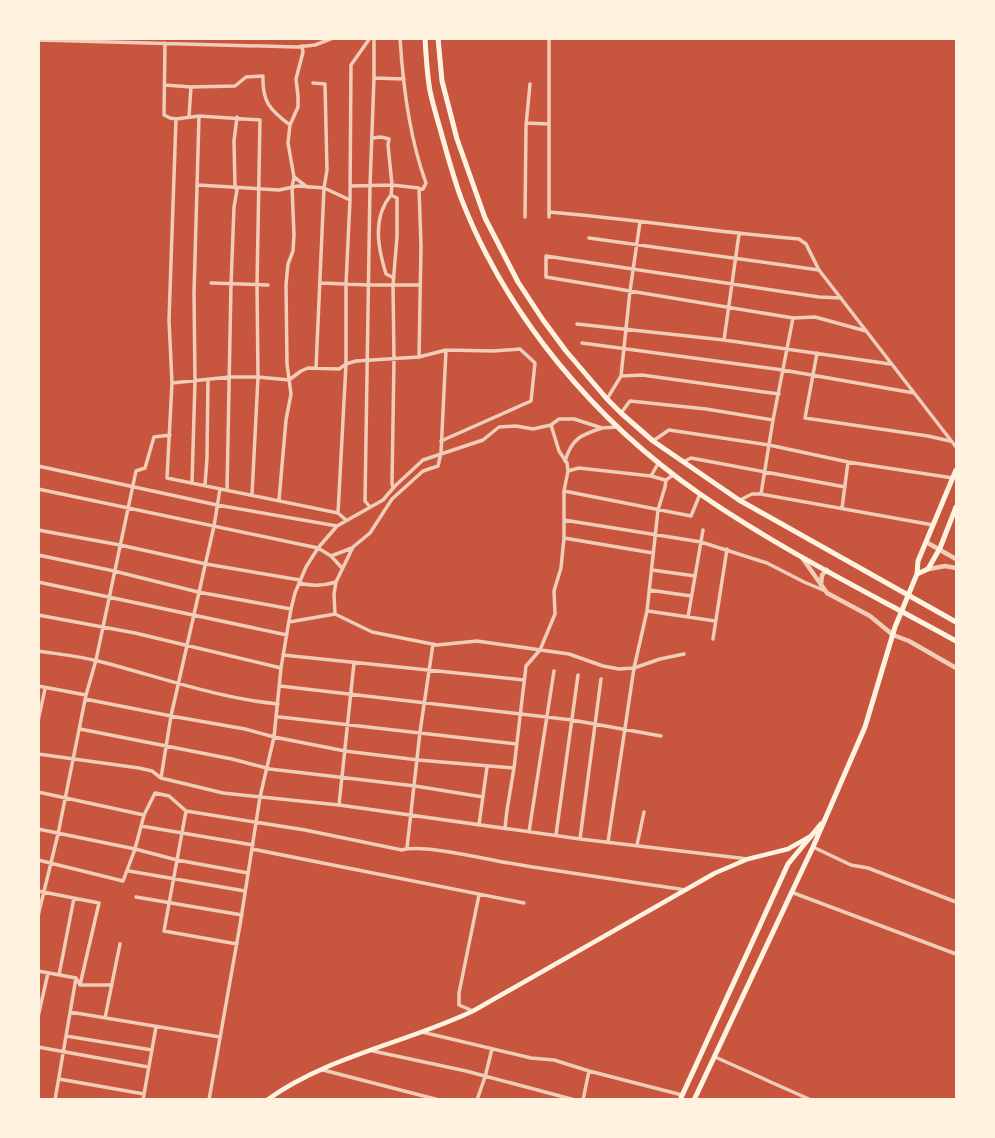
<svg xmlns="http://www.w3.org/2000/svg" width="995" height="1138" viewBox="0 0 995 1138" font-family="Literata,serif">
  <rect width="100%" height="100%" fill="#c8553d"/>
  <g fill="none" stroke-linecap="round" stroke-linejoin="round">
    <path stroke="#f1ccb7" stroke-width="3.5" d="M400,38C403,87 409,137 426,183L423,189L419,190
      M38,40L297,47L315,45L333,38
      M165,43L164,115L170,118L176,119L199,116L260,120L257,285L258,377L252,495
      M374,78L404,79
      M313,83L325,84L327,170L324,188L316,368
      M165,85L191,87L235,86L246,77L263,76C262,102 270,110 290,125
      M189,116L191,87
      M176,119L169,320L172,383L167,478L338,513L346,520
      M526,123L549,124
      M373,138L381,137L389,139L388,145L392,185L391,195L397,198V237L393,285L394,359L392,483L393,488
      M294,177L307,187
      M198,185L279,190L298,186L324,188L350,200
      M351,186L392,185L419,188L421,246L419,357
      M391,195C372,218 378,248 386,274L394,278
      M549,212C633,219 716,232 799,239L806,244L819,270L956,447
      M525,217L526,126L530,84
      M549,217V38
      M589,238L819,270
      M211,283L268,285
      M321,283L368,285H420
      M841,298L819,297L546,256V277L793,318L815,317L866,331
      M577,324L724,340L890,364
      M724,340L739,234
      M582,343L783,370L914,393
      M817,353L805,418L928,436L950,441
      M621,376L642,375L779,394
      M172,383L230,377H258L289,380L301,371L308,368L339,369L346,364L356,361L419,357L446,350L493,351L520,349L535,363L531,401L441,441
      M607,399L621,376L630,291L640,222
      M621,413L630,401L706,409L773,420
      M653,441L669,430L769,445L848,462L953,478
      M565,461C572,438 581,435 602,428
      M683,462L691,458L845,487
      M38,466L217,505L337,526
      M568,471L579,468L651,476L659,462
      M651,476L665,480
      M192,483L195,381L194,293L199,116
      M205,485L207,458L208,379
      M38,489L318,548L331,556L342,568
      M227,490L231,285L234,207L237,190L235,187L234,141L237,117
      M564,491L691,516L700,494
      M761,494L773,420L793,318
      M279,500L286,420L291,394L287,364L286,285L288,264L293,251L294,235L292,187L294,177L288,143L290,125L298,107V96L296,79L303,52L302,46
      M740,500L752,494H761L933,525
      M370,507L365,501L370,186L374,78V38
      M842,508L848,462
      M338,513L346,364V284L350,200L351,65L370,38
      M564,520L701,542L767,563L804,582L823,590
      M38,530L120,545L206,564L300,580
      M564,538L653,553
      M38,555L114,571L198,592L291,609
      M331,556L352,548
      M652,570L695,576
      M38,582L287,635
      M299,583C311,586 324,586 336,582
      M649,590L691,596
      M648,611L715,621
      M335,614L334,594L336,582L353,547L370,533L392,499L423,471L438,466L441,453L446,350
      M38,615L135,633L281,668
      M688,617L703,530
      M289,622L335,614L372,632L437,645L477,641L569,654L603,666L619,669L634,668L660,659L684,654
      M713,639L727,549
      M38,651C58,654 78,656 98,661C157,676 216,698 278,704
      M283,655L524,680
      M38,686L86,695
      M280,686L572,720L661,736
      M85,699L171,716L245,729L274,737L345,751L418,760L514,768
      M276,717H280L517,744
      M38,721L45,689
      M80,729L232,759L270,769L415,786L483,797
      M38,754L139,768L152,771L161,778L223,793L339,805L580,839L748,859
      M161,778L171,716L214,526L220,489
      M38,792L144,815
      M339,805L354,663
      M186,811L164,931L237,944
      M479,825L487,767
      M141,826L253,845
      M505,828L507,810L514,768L526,666L540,650L555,614L554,591L561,568L564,538V491L568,471L567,463L559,451L551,425
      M38,829L135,849L144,815L155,793L169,796L186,811L305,830L402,850C425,844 483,859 509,863C568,873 627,881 686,890
      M529,832L554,671
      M556,835L578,675
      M580,839L601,679
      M608,842L634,668L647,611L658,510L665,487L666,480L673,475
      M637,845L644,812
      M813,847L851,865L868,868L956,902
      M407,848L420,732L433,644
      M252,849L524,903
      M38,860L123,881L135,849L177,860L248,873
      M129,871L245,891
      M38,891L99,903L80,985
      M791,892L956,954
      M136,897L242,915
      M38,916L58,834L86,695L96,660L136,471L145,468L154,437L170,435
      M38,971L76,978L80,985H112
      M59,975L74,898
      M473,1011L459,1005V993L479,895
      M70,1012L220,1037
      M38,1017L48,973
      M105,1018L120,944
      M422,1032L531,1058L554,1060L589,1071L682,1095
      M66,1036L152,1050
      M38,1047L148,1067
      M373,1051L466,1071L575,1100
      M715,1057L811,1100
      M323,1070L439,1100
      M59,1079L144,1094
      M55,1100L76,978
      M143,1100L156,1027
      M209,1100L240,925L260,797L274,737L281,668L291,609L295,593L306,567L318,548L337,526L383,500L395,486L423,460L483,440L499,427L516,426L533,429L551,425L559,419H574L602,428L617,427
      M477,1100L485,1077L492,1049
      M583,1100L589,1071"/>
    <path stroke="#f1ccb7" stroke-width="4.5" d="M926,542L956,559
      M803,559L827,593L870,616L893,635L909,641L956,668
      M929,569L945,566L956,568
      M821,585L822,575L827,570"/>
    <path stroke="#fff3e0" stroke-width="4.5" d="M267,1100C328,1056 406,1043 473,1011L715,873L748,859L788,849L811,836"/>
    <path stroke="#fff3e0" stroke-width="5" d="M917,574L928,569L940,548L956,507
      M680,1100L788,864L821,824
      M694,1100L813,847L865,727L895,627L917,574L918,561L956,470"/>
    <path stroke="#fff3e0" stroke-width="5" d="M425,38C426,56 427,74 430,91C433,105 437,118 441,132C447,154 453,176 461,198C507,317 596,422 700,494C781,550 871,594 956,641
      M438,38L442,81L457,139L485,218L518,282L543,320L566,351L607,399L621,413L653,441L739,500L956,622"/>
  </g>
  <rect width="995" height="1138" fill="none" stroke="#fff3e0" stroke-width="80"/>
</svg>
